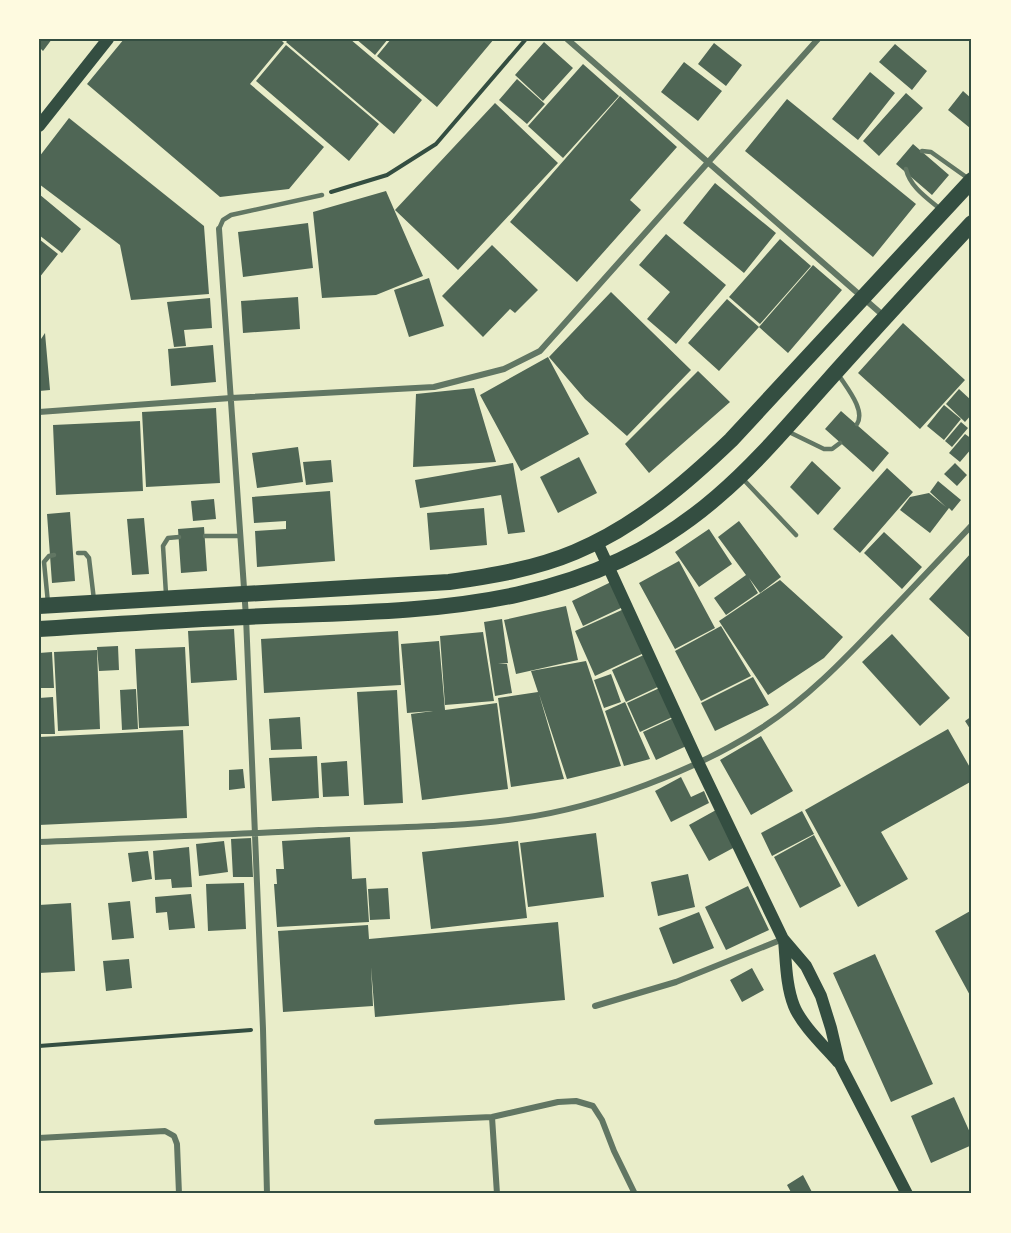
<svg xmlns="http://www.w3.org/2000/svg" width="1011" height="1233" viewBox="0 0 1011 1233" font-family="'PT Sans Narrow',sans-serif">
  <rect width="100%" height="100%" fill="#e9edc9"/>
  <path fill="#4f6655" d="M39,39H52L43,51L39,47Z
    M124,39H280L284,43L250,84L324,147L289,189L220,197L87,84Z
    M289,39H350L422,100L394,134L286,42Z
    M356,39H388L375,55Z
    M391,39H494L437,107L377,56Z
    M544,42L573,68L543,101L515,75Z
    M714,43L742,65L726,86L698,64Z
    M895,44L927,71L912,90L879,62Z
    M286,45L379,124L349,161L256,81Z
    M684,62L722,91L698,121L661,92Z
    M583,64L619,96L563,158L528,126Z
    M870,72L895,93L858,140L832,119Z
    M517,79L545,104L527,124L499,100Z
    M963,91L972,99V125L970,128L948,110Z
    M906,93L923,108L879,156L863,141Z
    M620,96L677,147L630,200L641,210L577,282L510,222Z
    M787,99L916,204L873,257L745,151Z
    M495,103L558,163L458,270L395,210Z
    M69,118L204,226L209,294L131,300L120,245L39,184V157Z
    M913,144L949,175L932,195L896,164Z
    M715,183L776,233L744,273L683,223Z
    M386,191L423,276L376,295L322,298L313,212Z
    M39,194L81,229L62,253L39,235Z
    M308,223L313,268L243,277L238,232Z
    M666,234L726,285L676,344L647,319L670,292L639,265Z
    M39,239L58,254L39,278Z
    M780,239L811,266L760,324L729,297Z
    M492,245L538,290L515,313L510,309L483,337L442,296Z
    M813,265L842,290L788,353L759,327Z
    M429,278L444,326L409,337L394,290Z
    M611,292L691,370L627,436L585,399L549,357Z
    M298,297L300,329L243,333L241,301Z
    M210,298L212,328L184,330L186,346L174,347L167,302Z
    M727,299L759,327L719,371L688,343Z
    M903,323L965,380L920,429L858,373Z
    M45,333L50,390L39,391V342Z
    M213,345L216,382L171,386L168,349Z
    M548,357L589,434L521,471L480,395Z
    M698,371L730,402L649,473L625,444Z
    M474,388L496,462L413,467L416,394Z
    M959,389L972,401V414L965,422L946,404Z
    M944,405L961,419L944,440L927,426Z
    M216,408L220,483L146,487L142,412Z
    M841,411L889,453L873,472L825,429Z
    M140,421L143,491L56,495L53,425Z
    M961,422L968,428L952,447L945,441Z
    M965,434L972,439V448L960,462L949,453Z
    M298,447L303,482L257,488L252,453Z
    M579,457L597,493L558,513L540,477Z
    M331,460L333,482L306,485L303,462Z
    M812,461L841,488L818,515L790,487Z
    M513,463L525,532L508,534L501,495L420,508L415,480Z
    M955,463L967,475L957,486L944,474Z
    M887,468L913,492L860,553L833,529Z
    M938,481L961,500L952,511L949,508L930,533L900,510L910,497L929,493L946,507L930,492Z
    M330,491L335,561L257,567L255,531L286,529V521L254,523L252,497Z
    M214,499L216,519L193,521L191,501Z
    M484,508L487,545L430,550L427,513Z
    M70,512L75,581L52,583L47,514Z
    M144,518L149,574L132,575L127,519Z
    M739,521L781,577L760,593L749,578L758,593L726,615L714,598L746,575L718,537Z
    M204,527L207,571L181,573L178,529Z
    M709,529L732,564L699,587L675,552Z
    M884,532L922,567L902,589L864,553Z
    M972,552V640L929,599Z
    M679,561L715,628L675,649L639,583Z
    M780,580L843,637L824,658L768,695L719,621Z
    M611,582L623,607L583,626L572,601Z
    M566,606L578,660L516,674L504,620Z
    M624,609L644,653L595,676L575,631Z
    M502,619L508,663L498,664H507L512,693L495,696L484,622Z
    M721,626L751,676L701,701L675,651Z
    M234,629L237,680L191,683L188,631Z
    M398,631L401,685L264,693L261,639Z
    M483,632L494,701L445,705L440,636Z
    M892,634L950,698L920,726L862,662Z
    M439,641L445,710L497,703L508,789L422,800L411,714L433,711L407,713L401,644Z
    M118,646L119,670L99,671L97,647Z
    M185,647L189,726L139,728L135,649Z
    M97,650L100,729L58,731L54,652Z
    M52,652L54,688H39V653Z
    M650,652L664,684L626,702L612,670Z
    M586,661L621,766L567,779L539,694L564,779L511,787L498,698L538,692L531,671Z
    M611,674L621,702L604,708L594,680Z
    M753,677L769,705L715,731L701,703Z
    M666,685L679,714L640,732L627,703Z
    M136,689L138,729L122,730L120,690Z
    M397,690L403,803L364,805L357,692Z
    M53,697L55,734H39V698Z
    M625,702L650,759L624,766L605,711Z
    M680,715L693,743L656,760L643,732Z
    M972,716V732L965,721Z
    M300,717L302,749L271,750L269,719Z
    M948,729L972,771V781L881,832L908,879L858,907L805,810Z
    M183,730L187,818L39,825V737Z
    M761,736L793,791L751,815L720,760Z
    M317,756L319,798L272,801L269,758Z
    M347,761L349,796L323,797L321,763Z
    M243,769L245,788L229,790V770Z
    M681,777L691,797L704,791L709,803L671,822L655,791Z
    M716,810L735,847L709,861L689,825Z
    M802,811L814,834L772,856L761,833Z
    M596,833L604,897L528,907L520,843Z
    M814,835L841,886L800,908L774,857Z
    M350,837L352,879L366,878L369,922L277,927L274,884H277L276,869H284L282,841Z
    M251,838L253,877H233L231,839Z
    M224,841L228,872L199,876L196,844Z
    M518,841L527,918L431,929L422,852Z
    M189,847L192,887L172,888L171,879L155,880L153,851Z
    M148,851L152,879L132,882L128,853Z
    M688,874L695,907L658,916L651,882Z
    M244,883L246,929L208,931L206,884Z
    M748,886L769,930L726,950L705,907Z
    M388,888L390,919L370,920L368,889Z
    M191,894L195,928L169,930L167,912L156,913L155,897Z
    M130,901L134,938L112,940L108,903Z
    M71,903L75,971L39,973V905Z
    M972,910V999L935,931Z
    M699,912L714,948L673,964L659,928Z
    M558,922L565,1000L375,1017L371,967L373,1006L283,1012L278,931L368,925L369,939Z
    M875,954L933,1084L891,1102L833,973Z
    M129,959L132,988L106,991L103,961Z
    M752,968L764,990L742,1002L730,980Z
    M954,1097L972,1137V1145L931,1163L911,1116Z
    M803,1175L813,1194H792L787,1185Z"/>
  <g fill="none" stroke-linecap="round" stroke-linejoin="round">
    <path stroke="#344e41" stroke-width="4" d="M331,192L387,175L436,144L526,39
      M39,1046L251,1030"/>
    <path stroke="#617663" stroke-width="4.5" d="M922,151L931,152L969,179
      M906,169C910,187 927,198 940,209
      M219,229L223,220L231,215L322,195
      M838,374C846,387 866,410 857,424
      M789,432L824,449H832L840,443
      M743,479L796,535
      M205,536H240
      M78,553H85L89,558L94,600
      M166,594L163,546L168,538L179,537
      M48,603L44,562L49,556L54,555"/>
    <path stroke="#617663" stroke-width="6" d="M567,39L885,317
      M219,229L246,617L263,1029L267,1194
      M39,412L231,398L434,387L504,369L540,351L818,39
      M39,842C132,838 226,835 319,830C386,827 455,828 522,818C600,807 697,770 763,727C807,698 843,661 879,623C910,591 941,558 972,525
      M595,1006L676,982L783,939
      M492,1117L497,1194
      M377,1122L492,1117L558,1102L576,1101L593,1106L602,1120L614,1151L635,1194
      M39,1138L165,1131L174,1136L177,1144L179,1194"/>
    <path stroke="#344e41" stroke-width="12" d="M39,126L108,39
      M597,542L698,762L783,939L806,966L821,996L831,1028L839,1062L907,1194
      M784,940C786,961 786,986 794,1006C801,1024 825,1047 838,1062"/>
    <path stroke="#344e41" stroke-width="16" d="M39,606L449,582C491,576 535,569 575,552C635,527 685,484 731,440L972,180
      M39,629C115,624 191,619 266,616C431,610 584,612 717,497C757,463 791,422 826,383C874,329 923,276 972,223"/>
  </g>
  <rect width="1011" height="1233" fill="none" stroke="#fefae0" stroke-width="81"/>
  <rect x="40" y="40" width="930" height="1152" fill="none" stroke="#344e41" stroke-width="2"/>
</svg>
